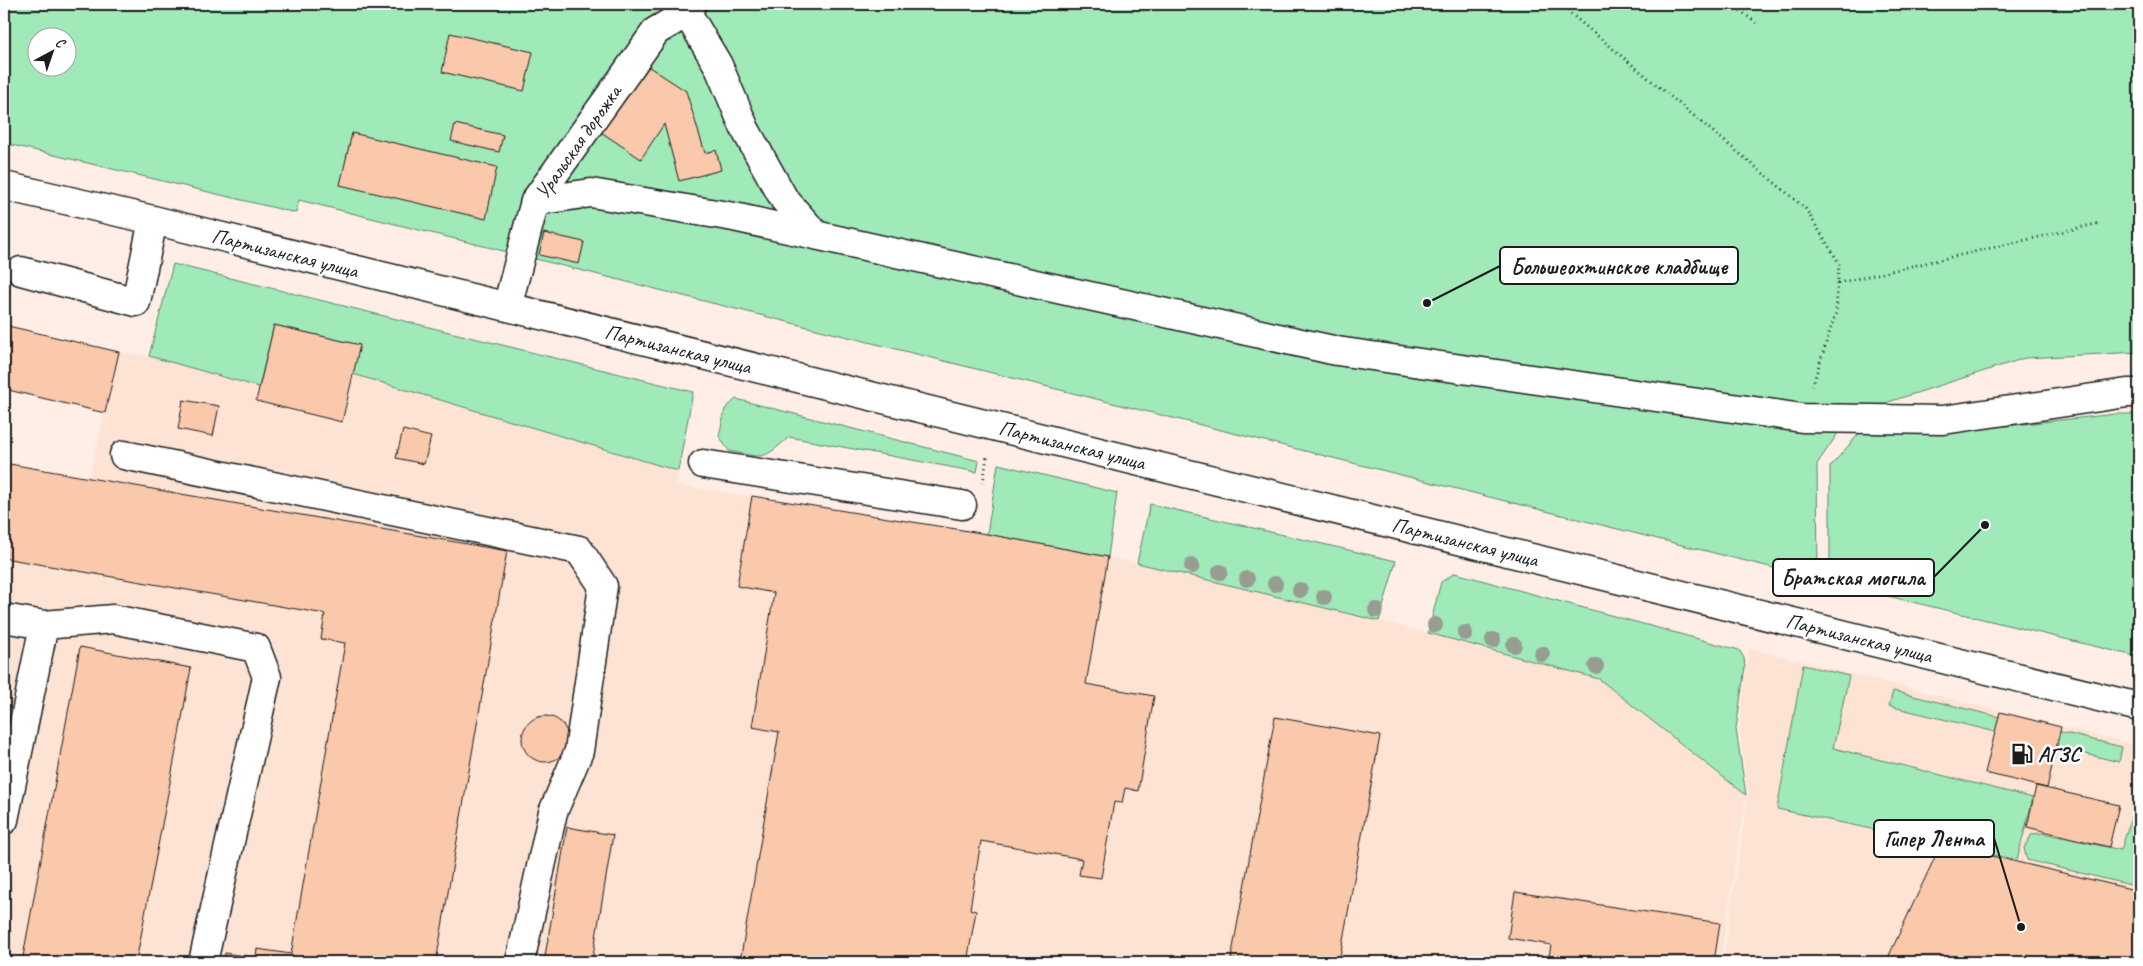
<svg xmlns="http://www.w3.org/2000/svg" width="2143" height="966" viewBox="0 0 2143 966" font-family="Caveat,sans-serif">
  <rect width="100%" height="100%" fill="#feeee6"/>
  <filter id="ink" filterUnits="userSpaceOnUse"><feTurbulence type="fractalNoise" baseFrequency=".02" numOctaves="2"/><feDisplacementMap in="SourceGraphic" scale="10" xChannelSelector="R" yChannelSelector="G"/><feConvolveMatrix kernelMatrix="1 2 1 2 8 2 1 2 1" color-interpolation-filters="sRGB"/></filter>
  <g filter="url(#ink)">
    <path fill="#fde3d4" d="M274,325L360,345L353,374L678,471L676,485L987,534L1137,563L1409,628L1599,679L1746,795L1720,962H4V463L89,478L119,352L149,356L259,387Z
      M1749,648L2139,746V962H1723L1748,795L1739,729Z"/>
    <path fill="#a0eab9" stroke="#5e836a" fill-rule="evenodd" d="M4,4H2139V352L2025,358L1851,414L1817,464L1818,579L299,200L296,213L4,143ZM38,38H68V68H38Z
      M173,264L693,392L678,471L353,374L359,345L274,325L259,387L149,356Z
      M736,399L979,461L977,472L789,437C762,461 764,458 729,451L719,436L725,409Z
      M2116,414H2139V657L1830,582V467L1862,430L1941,433Z
      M998,464L1117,493L1108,557L987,534Z
      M1150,504L1396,561L1379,621L1137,563Z
      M1455,573L1739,650L1744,658L1745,667L1736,729L1746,795L1599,679L1428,633L1441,582Z
      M1803,665L1849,676L1833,748L2033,798L2017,860L1777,809Z
      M1893,691L2122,747L2119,762L1889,706Z
      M2139,792V887L2027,860L2024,848L2032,834L2043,833L2121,850Z"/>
    <path fill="#fac8aa" stroke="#1c1c1c" d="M450,33L533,52L524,91L442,72Z
      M643,63L686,91L705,153L716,150L721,170L679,181L664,124L641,159L598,130Z
      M455,124L503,135L499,152L451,141Z
      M352,133L497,167L486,219L340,185Z
      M544,233L584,242L579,264L539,255Z
      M4,325L119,352L105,413L4,389Z
      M274,325L360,345L342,422L256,401Z
      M183,400L219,406L213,436L178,429Z
      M403,430L431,437L424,464L396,458Z
      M4,463L507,551L436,962H224L225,953L256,958L257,949L291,954L345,643L321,639L325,614L4,558Z
      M752,496L987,534L1108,557L1086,684L1154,696L1138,791L1125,788L1122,803L1114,802L1101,878L1079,875L1082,859L981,841L970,909L976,911L967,962H740L779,732L752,727L774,593L737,586Z
      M80,647L191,668L179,735L136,962H22Z
      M2000,712L2061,727L2047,788L1985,773Z
      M522 739a23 23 0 1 1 46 0a23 23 0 1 1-46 0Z
      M1275,717L1380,736L1339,962H1249L1231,959Z
      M2036,786L2119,805L2109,847L2027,827Z
      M567,827L613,835L592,962H544Z
      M1941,844L2139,891V962H1886Z
      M1515,892L1720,923L1714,962H1548L1551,945L1508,938Z"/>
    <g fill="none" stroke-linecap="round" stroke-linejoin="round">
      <g stroke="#1c1c1c" stroke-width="31">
        <path id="minor" d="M687,13L718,65L745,129L784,199L816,235
          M4,186L153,220L2139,707
          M535,201L591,193L734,217L1337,351L1802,418L1943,420L2127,393H2139
          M21,271L136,302L153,220
          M507,307L535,201L656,31L687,13L692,4
          M124,455L579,550L603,586L579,751L553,812L520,962
          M703,464L962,505
          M4,618L44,625L113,619L256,648L267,677L203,962
          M4,820L44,625"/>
      </g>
      <path stroke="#1c1c1c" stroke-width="3" stroke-dasharray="1 4" stroke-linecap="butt" d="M1559,4L1805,208L1839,263L1836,312L1812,387
        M1732,4L1756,23
        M1838,283L2100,223
        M983,483L987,457"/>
      <use href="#minor" stroke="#fff" stroke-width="28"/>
    </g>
    <g fill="#989d91">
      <circle cx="1192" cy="566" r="8"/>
      <circle cx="1220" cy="572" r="8"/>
      <circle cx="1247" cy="579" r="8"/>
      <circle cx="1275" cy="584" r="8"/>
      <circle cx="1300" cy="590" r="8"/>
      <circle cx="1324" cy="597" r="8"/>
      <circle cx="1376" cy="610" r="8"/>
      <circle cx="1435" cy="625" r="8"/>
      <circle cx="1465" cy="633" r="8"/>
      <circle cx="1493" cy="640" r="8"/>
      <circle cx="1514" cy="645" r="8"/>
      <circle cx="1542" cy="654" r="8"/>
      <circle cx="1596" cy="666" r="8"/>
    </g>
  </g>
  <defs>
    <g id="fuel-bare" transform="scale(1.725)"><path d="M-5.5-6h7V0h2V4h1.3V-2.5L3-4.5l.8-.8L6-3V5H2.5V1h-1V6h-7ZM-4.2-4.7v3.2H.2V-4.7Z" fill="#1c1c1c" stroke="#fff" stroke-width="2.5" paint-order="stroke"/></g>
  </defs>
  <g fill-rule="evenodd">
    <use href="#fuel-bare" x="2022" y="754"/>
  </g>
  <g text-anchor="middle" stroke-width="5" stroke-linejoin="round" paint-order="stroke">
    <g font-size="21" fill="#1c1c1c" stroke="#fff">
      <text transform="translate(578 142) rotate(-55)" y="7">Уральская дорожка</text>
      <text transform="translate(285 253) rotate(14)" y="7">Партизанская улица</text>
      <text transform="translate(678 349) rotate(14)" y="7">Партизанская улица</text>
      <text transform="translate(1072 445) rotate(14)" y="7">Партизанская улица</text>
      <text transform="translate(1465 542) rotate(14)" y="7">Партизанская улица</text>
      <text transform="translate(1859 638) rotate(14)" y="7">Партизанская улица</text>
    </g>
    <g font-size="21" font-weight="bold" fill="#1c1c1c" stroke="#fff" text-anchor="start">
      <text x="2038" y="761">АГЗС</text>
    </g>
  </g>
  <path fill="none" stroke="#1c1c1c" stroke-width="2" d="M1427 303L1500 266M1985 525L1934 577M2021 927L1994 838"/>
  <g fill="#1c1c1c" stroke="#fff" stroke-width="2">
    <circle cx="1427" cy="303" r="5"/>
    <circle cx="1985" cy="525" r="5"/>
    <circle cx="2021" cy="927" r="5"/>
  </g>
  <g fill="#fff" stroke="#1c1c1c" stroke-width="2">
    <rect x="1500" y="247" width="238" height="37" rx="5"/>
    <rect x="1773" y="559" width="161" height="37" rx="5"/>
    <rect x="1874" y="820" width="120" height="37" rx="5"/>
  </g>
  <g font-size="22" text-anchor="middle" font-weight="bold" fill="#1c1c1c">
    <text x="1619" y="274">Большеохтинское кладбище</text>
    <text x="1853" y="585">Братская могила</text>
    <text x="1934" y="846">Гипер Лента</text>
  </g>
  <rect width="2143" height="966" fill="none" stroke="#fff" stroke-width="20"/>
  <rect x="10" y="10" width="2123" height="946" fill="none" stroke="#1c1c1c" stroke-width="2" filter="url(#ink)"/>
  <g transform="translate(52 52) rotate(40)"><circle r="24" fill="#ffffff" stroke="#a4a4a4"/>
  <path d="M0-4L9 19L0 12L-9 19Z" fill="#1c1c1c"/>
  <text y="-8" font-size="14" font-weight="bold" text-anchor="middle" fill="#1c1c1c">С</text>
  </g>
</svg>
